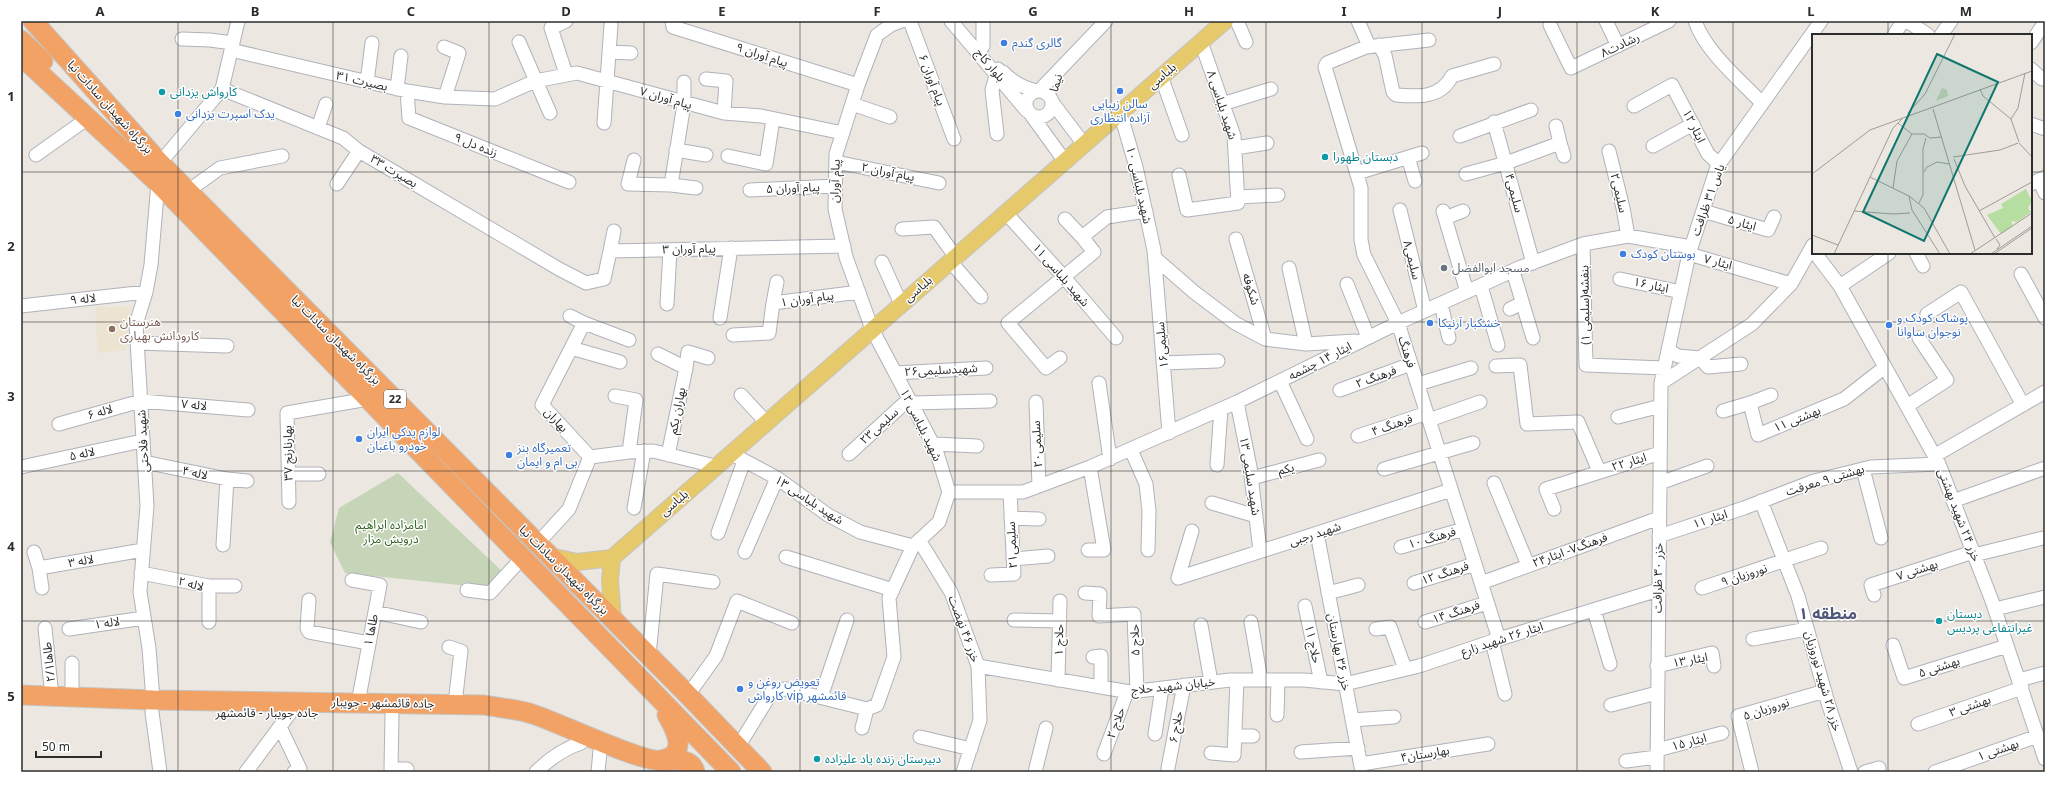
<svg xmlns="http://www.w3.org/2000/svg" width="2066" height="793" viewBox="0 0 2066 793" font-family="'Noto Sans','Noto Sans Arabic',sans-serif">
  <rect width="100%" height="100%" fill="#ece7e0"/>
  <path fill="#ece3d1" d="M95,307H131L125,350L98,353Z"/>
  <path fill="#c6d5b8" d="M398,473L504,573L488,588L345,573L330,542L339,508Z"/>
  <g fill="none" stroke-linecap="round" stroke-linejoin="round">
    <g stroke="#b0b2bb" stroke-width="15">
      <path id="minor" d="M566,21L551,28L566,74
        M672,21L673,27L858,85
        M910,21L954,139
        M951,21L1027,111
        M1237,21L1246,42
        M1358,21L1369,46
        M1606,21L1618,46
        M1695,21C1705,51 1740,80 1762,103
        M1907,21L1928,35
        M1550,25L1571,68L1669,21
        M1894,35L1903,21
        M1941,35L1951,21
        M182,39L210,40L233,43
        M1429,40L1366,47L1327,63L1325,67L1361,188V240L1364,255L1398,323L1499,639
        M519,42L550,113
        M2031,43L2045,22
        M1379,45L1385,55L1393,92L1396,95C1419,97 1441,98 1452,76L1494,64
        M444,47L459,53L445,97
        M231,50L407,91L445,97L495,99L535,81L577,73L724,113L761,116L843,133
        M610,52L631,53
        M979,52L983,46V21
        M2031,69L2042,79
        M1003,72C1012,82 1024,88 1037,91
        M1161,76L1182,135
        M706,79L726,81L724,113
        M367,82L372,43
        M222,89L343,138L359,151L559,269L586,283L604,279L610,251L844,246
        M397,89L401,56
        M1026 104a13 13 0 1 1 26 0a13 13 0 1 1-26 0Z
        M407,91L409,118L569,182
        M1039,91L1106,21
        M1052,102L1083,143
        M852,104L890,117
        M1222,104L1271,89
        M1634,106L1672,85L1708,154L1719,164
        M1120,112L1136,167L1154,250L1169,433
        M1032,116L1064,160
        M1494,122L1533,263
        M604,123L611,25
        M2031,124L2045,129
        M1556,126L1560,143
        M318,128L326,104
        M997,134L992,90L998,69
        M1460,136L1531,110
        M1653,146L1693,124
        M1235,148L1267,143
        M676,150L706,155
        M1609,151L1623,208L1628,236
        M36,155L88,118
        M728,156L766,164L773,119
        M1408,157L1415,181
        M634,160L628,184L671,185L684,104V82
        M836,162L939,183
        M160,163L222,89L238,21
        M1357,173L1422,153
        M1466,174L1506,163L1560,143L1564,156
        M1179,175L1187,210L1238,203L1234,136L1201,42
        M2039,180L2045,193
        M337,184L359,151
        M2031,184L2045,177
        M671,185L696,188
        M750,190L835,186
        M188,191L220,168L282,156
        M1238,197L1278,195
        M1400,210L1425,311
        M1443,211L1467,292
        M1703,211L1768,230L1774,217
        M1005,212L1063,276L1116,338
        M1445,218L1463,211
        M1065,219L1082,237
        M902,229L934,227L955,256
        M1236,239L1265,339
        M1583,244L1586,365L1664,368
        M610,251L614,231
        M1815,253L1840,286L1939,464L1992,601L2045,759
        M1916,253L1923,266
        M1689,254L1791,284
        M1155,258L1194,292L1235,323L1265,339L1306,344L1355,341
        M950,261L981,297
        M882,262L901,304
        M1289,268L1306,344
        M1513,271L1533,338
        M2021,274L2045,318
        M1620,279L1681,292
        M1347,284L1368,337
        M1481,286L1498,345
        M1840,286L1889,253
        M773,303L777,282
        M667,304L670,250
        M1441,304L1449,338
        M21,306L146,292
        M1510,309L1522,303
        M1927,314L1961,292L2023,405
        M570,316L584,323L542,405L590,457L629,452L653,451L715,466
        M720,318L731,248
        M584,323L629,340
        M733,335L769,333L773,303L859,292
        M137,343L227,346
        M571,348L620,362
        M1668,350L1678,356L1700,358
        M658,354L686,368L668,455
        M1060,358L1046,368L1008,323L1094,252L1082,237L1107,217L1146,211
        M1700,358L1708,367L1741,364
        M1163,363L1218,361
        M1496,366L1520,365L1527,424L1578,422L1599,471
        M686,368L688,352L708,358
        M895,373L986,368
        M1280,381L1307,439
        M1099,383L1110,459
        M1661,383L1752,324L1791,284L1813,245
        M1418,384L1471,368
        M1340,390L1411,364
        M741,395L766,422
        M615,396L636,400L629,452
        M1036,402L1039,486
        M1237,402L1250,467L1260,551
        M912,403L990,401
        M1750,403L1771,395
        M1907,406L1947,380L1919,338
        M1723,411L1750,403L1758,435L1844,399L1885,367
        M1618,417L1661,406
        M1429,420L1480,402
        M59,424L141,401L248,410
        M1358,436L1427,413
        M934,444L977,446
        M1131,450L1146,484L1149,511L1148,550
        M730,453L777,478L828,515L860,532L913,546
        M849,454L909,399
        M1934,456L2045,392
        M144,462L227,479L247,481
        M1217,465L1221,409
        M21,467L142,441
        M1384,469L1473,443
        M1863,469L1881,538
        M288,474H319
        M1252,478L1319,460
        M1494,483L1528,565
        M1660,483L1707,466
        M949,492H1023L1090,467L1237,402L1398,323L1521,267L1583,244L1628,236L1691,247
        M1761,501L1798,596L1828,703L1851,772
        M1953,501L2045,468
        M289,502L287,413L368,399
        M1212,503L1256,516
        M634,508L644,451
        M1554,509L1546,489L1660,453
        M1011,518L1039,519
        M718,533L744,461
        M1317,533L1362,772
        M1659,536L1744,508L1814,481L1871,467L1939,464
        M919,540L951,592L978,666L980,720L963,772
        M537,544L569,509L590,457
        M223,545L227,479
        M1401,547L1464,529
        M1088,550H1104L1090,467
        M34,552L39,568
        M745,552L777,478
        M1974,555L2043,538
        M786,557L893,590
        M1013,559L1048,556
        M141,573L209,586V622
        M991,575L1014,574L1010,492
        M1178,578L1451,490
        M1178,578L1192,531
        M352,580L380,585L358,703
        M1414,583L1475,564
        M1481,583L1659,518
        M209,586H235
        M42,588L39,568L143,550
        M1702,588L1821,548
        M467,590L490,593L522,558
        M1085,593L1100,594L1099,616L1134,614L1137,691
        M1328,593L1358,585
        M1874,595L1871,585L1973,552
        M309,600L307,628L309,632L369,643
        M1305,606L1321,682
        M1995,609L2045,597
        M1594,610L1610,664
        M375,612L421,622
        M1014,620L1060,621
        M1251,622L1261,680
        M1425,622L1487,603
        M1201,625L1211,682
        M45,628L52,697
        M69,629L144,618
        M1376,629L1390,627L1405,669
        M1753,639L1807,629
        M1492,641L1505,694
        M1893,645L1904,678L2007,646
        M449,647L461,651L455,704
        M649,655L657,574L713,582
        M1093,657L1101,656V687
        M72,663V697
        M978,666L1130,692L1230,680H1304L1345,684L1419,666L1499,639L1658,590
        M1657,666L1712,653L1714,666
        M1058,680L1060,601
        M2019,680L2045,673
        M688,695L716,656L737,601L792,623
        M821,697L847,620
        M153,700L149,648L140,592L147,506L136,324L146,292L151,265L158,183
        M1611,705L1657,693
        M152,712L160,772
        M392,715L391,769H407
        M1277,715L1278,680
        M1352,720L1394,717
        M1918,724L2022,688
        M280,727L300,769L294,772
        M862,728L867,709
        M1155,734L1162,688
        M1235,736H1253
        M920,737L971,749
        M738,747L773,690L787,689L867,709L877,705L894,657L889,598L913,546L939,522L949,492L936,450L872,329L846,257L835,209L836,154L858,85L877,35L891,25L901,21
        M1657,750L1722,733
        M1301,752L1358,748
        M1211,753L1234,755L1237,680
        M1104,754L1127,692
        M1626,761L1657,757
        M1361,764L1488,744
        M1168,768L1184,685
        M246,772L290,713
        M536,772C550,758 563,749 581,743
        M598,772L600,751
        M1035,772L1046,728
        M1657,772L1661,383L1689,254L1717,167L1821,21
        M1752,772L1738,716L1825,691
        M1865,772L1879,768
        M1935,772L2038,736"/>
    </g>
    <g stroke="#c4c4c4" stroke-width="18">
      <path id="major" d="M549,556L577,562L612,558
        M612,558L1225,21
        M612,558L610,581L613,619"/>
    </g>
    <g stroke="#c4c4c4" stroke-width="21">
      <path id="highway" d="M33,21L160,163L688,695L762,772
        M21,40L43,61
        M21,56L158,183L731,772
        M21,695L153,700L484,705C500,708 517,709 532,714C556,721 644,764 661,760C689,755 676,730 667,715
        M660,761C673,761 691,756 695,772"/>
    </g>
    <use href="#minor" stroke="#fff" stroke-width="13"/>
    <use href="#major" stroke="#e6c96b" stroke-width="16"/>
    <use href="#highway" stroke="#f2a265" stroke-width="19"/>
  </g>
  <path fill="none" stroke="#2c2c2c" stroke-width="1" stroke-opacity="0.55" d="M178,21V772M333,21V772M489,21V772M644,21V772M800,21V772M955,21V772M1111,21V772M1266,21V772M1422,21V772M1577,21V772M1733,21V772M1888,21V35M21,172H1813M2031,172H2045M1888,253V772M21,322H2045M21,471H2045M21,621H2045"/>
  <g fill="#3f7fe0" stroke="#fff" stroke-width="1.5">
    <circle cx="1004" cy="43" r="4"/>
    <circle cx="1120" cy="91" r="4"/>
    <circle cx="178" cy="114" r="4"/>
    <circle cx="1623" cy="254" r="4"/>
    <circle cx="1430" cy="323" r="4"/>
    <circle cx="1889" cy="325" r="4"/>
    <circle cx="359" cy="439" r="4"/>
    <circle cx="509" cy="455" r="4"/>
    <circle cx="740" cy="689" r="4"/>
  </g>
  <g fill="#0f9aa8" stroke="#fff" stroke-width="1.5">
    <circle cx="162" cy="92" r="4"/>
    <circle cx="1325" cy="157" r="4"/>
    <circle cx="1939" cy="621" r="4"/>
    <circle cx="817" cy="759" r="4"/>
  </g>
  <circle fill="#6b7280" stroke="#fff" stroke-width="1.5" cx="1444" cy="268" r="4"/>
  <circle fill="#8d6e63" stroke="#fff" stroke-width="1.5" cx="112" cy="329" r="4"/>
  <g text-anchor="middle" stroke-width="3" stroke-linejoin="round" paint-order="stroke">
    <rect fill="#fff" stroke="#6b6b6b" stroke-width="1" x="384" y="390" width="22" height="18" rx="3"/>
    <g font-size="11" font-weight="bold" fill="#2c2c2c">
      <text x="395" y="403">22</text>
    </g>
    <g font-size="12" fill="#366cbe" stroke="#fff" text-anchor="start">
      <text x="1012" y="47">گالری گندم</text>
      <text x="1120" y="108" text-anchor="middle">سالن زیبایی<tspan x="1120" dy="14">آزاده انتظاری</tspan></text>
      <text x="186" y="118">یدک اسپرت یزدانی</text>
      <text x="1631" y="258">بوستان کودک</text>
      <text x="1897" y="322">پوشاک کودک و<tspan x="1897" dy="14">نوجوان ساوانا</tspan></text>
      <text x="1438" y="327">خشکبار آرنیکا</text>
      <text x="367" y="436">لوازم یدکی ایران<tspan x="367" dy="14">خودرو باغبان</tspan></text>
      <text x="517" y="452">تعمیرگاه بنز<tspan x="517" dy="14">بی ام و ایمان</tspan></text>
      <text x="748" y="686">تعویض روغن و<tspan x="748" dy="14">کارواش vip قائمشهر</tspan></text>
    </g>
    <g font-size="12" fill="#2c2c2c" stroke="#fff">
      <text transform="translate(1620 45) rotate(-25)" y="4">رشادت۸</text>
      <text transform="translate(762 55) rotate(18)" y="4">پیام آوران ۹</text>
      <text transform="translate(990 65) rotate(50)" y="4">بلوار کاج</text>
      <text transform="translate(1162 76) rotate(-41)" y="4">بلباسی</text>
      <text transform="translate(932 80) rotate(69)" y="4">پیام آوران ۶</text>
      <text transform="translate(362 81) rotate(13)" y="4">بصیرت ۳۱</text>
      <text transform="translate(1056 83) rotate(-73)" y="4">نیما</text>
      <text transform="translate(666 98) rotate(16)" y="4">پیام آوران ۷</text>
      <text transform="translate(1222 105) rotate(72)" y="4">شهید بلباسی ۸</text>
      <text transform="translate(110 107) rotate(48)" y="4">بزرگراه شهیدان سادات نیا</text>
      <text transform="translate(1694 126) rotate(64)" y="4">ایثار ۱۲</text>
      <text transform="translate(476 145) rotate(22)" y="4">زنده دل ۹</text>
      <text transform="translate(394 171) rotate(31)" y="4">بصیرت ۳۳</text>
      <text transform="translate(888 172) rotate(11)" y="4">پیام آوران ۲</text>
      <text transform="translate(835 181) rotate(-88)" y="4">پیام آوران</text>
      <text transform="translate(1139 185) rotate(77)" y="4">شهید بلباسی ١٠</text>
      <text transform="translate(793 188) rotate(-2)" y="4">پیام آوران ۵</text>
      <text transform="translate(1514 193) rotate(75)" y="4">سلیمی۴</text>
      <text transform="translate(1619 193) rotate(77)" y="4">سلیمی۲</text>
      <text transform="translate(1708 200) rotate(-70)" y="4">یاس ۳۱ ظرافت</text>
      <text transform="translate(1742 223) rotate(16)" y="4">ایثار ۵</text>
      <text transform="translate(689 249) rotate(-1)" y="4">پیام آوران ۳</text>
      <text transform="translate(1412 260) rotate(76)" y="4">سلیمی۸</text>
      <text transform="translate(1718 262) rotate(15)" y="4">ایثار ۷</text>
      <text transform="translate(1061 275) rotate(49)" y="4">شهید بلباسی ١١</text>
      <text transform="translate(1651 285) rotate(12)" y="4">ایثار ۱۶</text>
      <text transform="translate(918 289) rotate(-41)" y="4">بلباسی</text>
      <text transform="translate(1251 289) rotate(73)" y="4">شکوفه</text>
      <text transform="translate(83 299) rotate(-6)" y="4">لاله ۹</text>
      <text transform="translate(807 299) rotate(-8)" y="4">پیام آوران ۱</text>
      <text transform="translate(1585 305) rotate(-91)" y="4">بنفشه(سلیمی ۱)</text>
      <text transform="translate(336 340) rotate(45)" y="4">بزرگراه شهیدان سادات نیا</text>
      <text transform="translate(1162 345) rotate(-95)" y="4">سلیمی۱۶</text>
      <text transform="translate(1407 352) rotate(72)" y="4">فرهنگ</text>
      <text transform="translate(1320 361) rotate(-27)" y="4">ایثار ۱۴ چشمه</text>
      <text transform="translate(941 370) rotate(-3)" y="4">شهیدسلیمی۲۶</text>
      <text transform="translate(1376 377) rotate(-20)" y="4">فرهنگ ۲</text>
      <text transform="translate(194 405) rotate(5)" y="4">لاله ۷</text>
      <text transform="translate(677 411) rotate(-79)" y="4">بهاران یکم</text>
      <text transform="translate(100 412) rotate(-16)" y="4">لاله ۶</text>
      <text transform="translate(1797 419) rotate(-22)" y="4">بهشتی ۱۱</text>
      <text transform="translate(556 420) rotate(47)" y="4">بهاران</text>
      <text transform="translate(921 425) rotate(64)" y="4">شهید بلباسی ١٢</text>
      <text transform="translate(1392 425) rotate(-19)" y="4">فرهنگ ۴</text>
      <text transform="translate(879 426) rotate(-42)" y="4">سلیمی۲۳</text>
      <text transform="translate(143 441) rotate(-93)" y="4">شهید فلاحتی</text>
      <text transform="translate(1037 444) rotate(-93)" y="4">سلیمی۲۰</text>
      <text transform="translate(288 453) rotate(-91)" y="4">بهارنارنج ۳۷</text>
      <text transform="translate(82 454) rotate(-12)" y="4">لاله ۵</text>
      <text transform="translate(1629 462) rotate(-17)" y="4">ایثار ۲۲</text>
      <text transform="translate(1286 469) rotate(-14)" y="4">یکم</text>
      <text transform="translate(195 473) rotate(12)" y="4">لاله ۴</text>
      <text transform="translate(1250 476) rotate(81)" y="4">شهید سلیمی ۱۳</text>
      <text transform="translate(1825 480) rotate(-17)" y="4">بهشتی ۹ معرفت</text>
      <text transform="translate(809 500) rotate(33)" y="4">شهید بلباسی ١٣</text>
      <text transform="translate(674 503) rotate(-41)" y="4">بلباسی</text>
      <text transform="translate(1959 515) rotate(69)" y="4">خزر ۲۴ شهید بهشتی</text>
      <text transform="translate(1710 519) rotate(-18)" y="4">ایثار ۱۱</text>
      <text transform="translate(1315 534) rotate(-18)" y="4">شهید رجبی</text>
      <text transform="translate(1432 538) rotate(-16)" y="4">فرهنگ ۱۰</text>
      <text transform="translate(1012 545) rotate(-93)" y="4">سلیمی۲۱</text>
      <text transform="translate(1570 550) rotate(-20)" y="4">فرهنگ۷- ایثار۲۴</text>
      <text transform="translate(81 561) rotate(-10)" y="4">لاله ۳</text>
      <text transform="translate(564 570) rotate(45)" y="4">بزرگراه شهیدان سادات نیا</text>
      <text transform="translate(1917 570) rotate(-18)" y="4">بهشتی ۷</text>
      <text transform="translate(1445 573) rotate(-18)" y="4">فرهنگ ۱۲</text>
      <text transform="translate(1744 575) rotate(-18)" y="4">نوروزیان ۹</text>
      <text transform="translate(1658 578) rotate(-89)" y="4">خزر ۳۰ ظرافت</text>
      <text transform="translate(191 584) rotate(15)" y="4">لاله ۲</text>
      <text transform="translate(1456 612) rotate(-18)" y="4">فرهنگ ۱۴</text>
      <text transform="translate(107 623) rotate(-8)" y="4">لاله ۱</text>
      <text transform="translate(964 629) rotate(70)" y="4">خزر ۴۶ نهضت</text>
      <text transform="translate(371 630) rotate(-79)" y="4">طاها ۱</text>
      <text transform="translate(1502 639) rotate(-18)" y="4">ایثار ۲۶ شهید زارع</text>
      <text transform="translate(1059 640) rotate(-89)" y="4">حلاج ۱</text>
      <text transform="translate(1135 640) rotate(-92)" y="4">حلاج ۵</text>
      <text transform="translate(1313 644) rotate(78)" y="4">حلاج ۱۱</text>
      <text transform="translate(1339 652) rotate(79)" y="4">خزر ۳۶ بهارستان</text>
      <text transform="translate(1690 660) rotate(-10)" y="4">ایثار ۱۳</text>
      <text transform="translate(49 662) rotate(-96)" y="4">طاها۲/۱</text>
      <text transform="translate(1939 667) rotate(-18)" y="4">بهشتی ۵</text>
      <text transform="translate(1823 681) rotate(74)" y="4">خزر ۲۸ شهید نوروزیان</text>
      <text transform="translate(1173 686) rotate(-6)" y="4">خیابان شهید حلاج</text>
      <text transform="translate(383 703) rotate(1)" y="4">جاده قائمشهر - جویبار</text>
      <text transform="translate(1970 706) rotate(-19)" y="4">بهشتی ۳</text>
      <text transform="translate(1766 709) rotate(-18)" y="4">نوروزیان ۵</text>
      <text x="267" y="717">جاده جویبار - قائمشهر</text>
      <text transform="translate(1116 723) rotate(-70)" y="4">حلاج ۲</text>
      <text transform="translate(1176 727) rotate(-79)" y="4">حلاج ۶</text>
      <text transform="translate(1689 742) rotate(-15)" y="4">ایثار ۱۵</text>
      <text transform="translate(1998 750) rotate(-19)" y="4">بهشتی ۱</text>
      <text transform="translate(1425 754) rotate(-9)" y="4">بهارستان۴</text>
    </g>
    <g font-size="12" fill="#0d838f" stroke="#fff" text-anchor="start">
      <text x="170" y="96">کارواش یزدانی</text>
      <text x="1333" y="161">دبستان طهورا</text>
      <text x="1947" y="618">دبستان<tspan x="1947" dy="14">غیرانتفاعی پردیس</tspan></text>
      <text x="825" y="763">دبیرستان زنده یاد علیزاده</text>
    </g>
    <g font-size="12" fill="#5b616d" stroke="#fff" text-anchor="start">
      <text x="1452" y="272">مسجد ابوالفضل</text>
    </g>
    <g font-size="12" fill="#785e54" stroke="#fff" text-anchor="start">
      <text x="120" y="326">هنرستان<tspan x="120" dy="14">کارودانش بهیاری</tspan></text>
    </g>
    <g font-size="12" fill="#2f6421" stroke="#fff">
      <text x="391" y="529">امامزاده ابراهیم<tspan x="391" dy="14">درویش مزار</tspan></text>
    </g>
    <g font-size="16" font-weight="bold" fill="#50577a" stroke="#fff">
      <text x="1828" y="619">منطقه ۱</text>
    </g>
  </g>
  <g transform="translate(1812 34)">
    <rect width="220" height="220" fill="#ece7e0"/>
    <path d="M214,155L220,167L216,174L219,178L205,188L199,187L201,192L189,200L175,181L191,174L189,170Z" fill="#b6dea1"/>
    <path d="M130,54L135,56L136,62L124,67Z" fill="#c6d5b8"/>
    <path fill="none" stroke="#9f9c98" stroke-width="1" d="M168,55L171,62L199,85L207,108M121,75L163,216M96,79L113,60L143,0M199,85L206,74L213,39M86,89L100,100H112L118,104L130,103M207,109L220,123M141,123L188,116L206,109M142,125L153,152L183,204M112,138L115,133L125,128L137,130M0,140L58,96L220,37M58,143L97,162L112,174L138,220M81,154L85,127L100,100M97,162L100,176L128,220M107,169L111,161V115L114,104M42,177L81,180L98,179M167,177L220,148M0,201L26,211M184,205L188,211L185,215M22,220L81,94L90,85M158,220L220,179M179,220L220,192M182,220L220,194"/>
    <path fill="#0f766e" fill-opacity="0.15" stroke="#0f766e" stroke-width="2" d="M125,20L186,48L112,207L51,178Z"/>
    <rect width="220" height="220" fill="none" stroke="#2c2c2c" stroke-width="2"/>
  </g>
  <rect width="2066" height="793" fill="none" stroke="#ffffff" stroke-width="44"/>
  <path d="M36 751v6h65v-6" fill="none" stroke="#2c2c2c" stroke-width="2"/>
  <text x="42" y="751" font-size="12" fill="#2c2c2c" stroke="#ffffff" stroke-width="3" paint-order="stroke">50 m</text>
  <rect x="22" y="22" width="2022" height="749" fill="none" stroke="#2c2c2c" stroke-width="1.5"/>
  <g font-size="13" text-anchor="middle" font-weight="bold" fill="#2c2c2c">
    <text x="100" y="16">A</text>
    <text x="255" y="16">B</text>
    <text x="411" y="16">C</text>
    <text x="566" y="16">D</text>
    <text x="722" y="16">E</text>
    <text x="877" y="16">F</text>
    <text x="1033" y="16">G</text>
    <text x="1189" y="16">H</text>
    <text x="1344" y="16">I</text>
    <text x="1500" y="16">J</text>
    <text x="1655" y="16">K</text>
    <text x="1811" y="16">L</text>
    <text x="1966" y="16">M</text>
    <text x="11" y="101">1</text>
    <text x="11" y="251">2</text>
    <text x="11" y="401">3</text>
    <text x="11" y="551">4</text>
    <text x="11" y="701">5</text>
  </g>
</svg>
